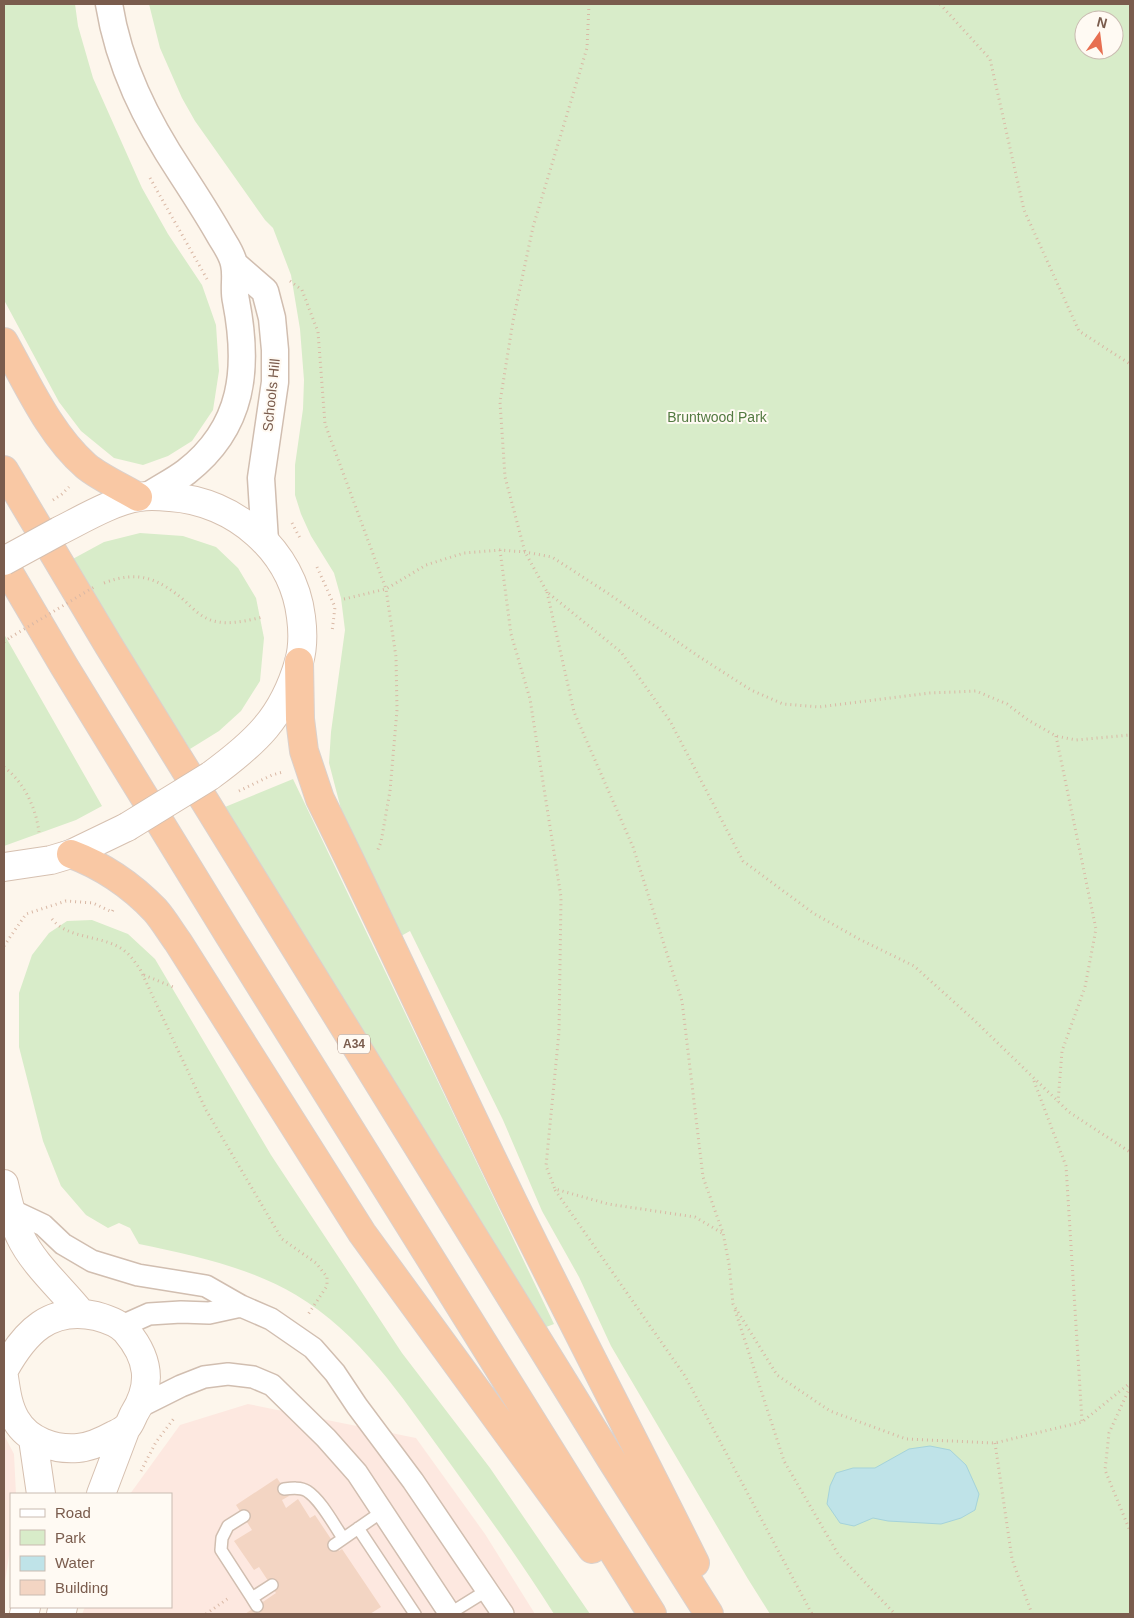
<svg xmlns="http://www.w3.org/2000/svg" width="1134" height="1618" viewBox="0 0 1134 1618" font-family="Arial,sans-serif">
  <rect width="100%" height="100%" fill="#fdf6ec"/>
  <path fill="#fde8e0" d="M248,1404L416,1438L485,1534L535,1614H82L85,1607H171V1494H130L180,1425Z
    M4,1435L14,1454L16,1494H11V1542L4,1589Z"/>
  <path fill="#d8ecc9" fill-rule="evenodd" d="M4,4H75L78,26L93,78L142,188L168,234L202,285L216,325L219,371L213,410L192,441L168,456L143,465L114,458L81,431L59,402L4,300Z
    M149,4H1130V1614H770L748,1579L611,1346L579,1277L542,1211L503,1120L410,931L401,936L341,809L329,763L331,732L345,630L341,598L334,573L311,536L301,514L295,495V465L303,409L304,380L300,329L291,275L273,228L265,220L195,121L182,98L160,48ZM1084,20H1114V50H1084Z
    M140,533L183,536L216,547L238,568L256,598L264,638L260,681L241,711L219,731L190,749L69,561L104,542Z
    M4,634L102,806L76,820L4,846Z
    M293,779L554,1324L541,1329L225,807Z
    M92,920L128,934L155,959L271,1155L402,1353L490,1468L590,1614H554C520,1560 482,1508 444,1455C402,1397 360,1333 296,1295C249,1267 192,1255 139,1244L130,1228L119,1223L108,1228L86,1215L61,1186L43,1141L19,1047V993L32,955L49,933L67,921Z"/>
  <path fill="#bfe3e8" stroke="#a5d3da" d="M930,1446L950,1450L966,1465L979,1494L975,1510L961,1518L941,1524L888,1521L873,1518L854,1526L840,1523L827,1504L830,1486L836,1473L853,1468H875L909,1449Z"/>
  <path fill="#f3d5c3" d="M277,1478L289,1496L282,1500L286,1508L298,1499L310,1518L315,1515L339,1551L342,1549L381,1607L370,1614H245L276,1593L259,1567L254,1570L234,1541L252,1530L236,1505Z"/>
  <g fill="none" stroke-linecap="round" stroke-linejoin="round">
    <g stroke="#d1beb0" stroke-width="14">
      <path id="service" d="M284,1489C292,1488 301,1487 307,1491C321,1500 334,1525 343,1538
        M244,1516L228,1526L222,1538L221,1550L252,1598
        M358,1528L415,1614
        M334,1545L383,1511
        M257,1606L252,1598L272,1585
        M449,1614L486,1591"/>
    </g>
    <g stroke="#d1beb0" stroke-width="24">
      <path id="minor" d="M9,1209L43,1225L63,1244L92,1261L138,1275L206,1286L241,1306
        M122,1326L149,1314L181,1312L209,1313L241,1306L271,1319L313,1348L335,1373L357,1406L413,1481L503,1614
        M139,1407L181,1386L204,1377L228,1374L253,1377L272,1385L326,1438L357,1473L450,1614"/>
    </g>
    <g stroke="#d1beb0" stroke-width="29">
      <path id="tertiary" d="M109,4C119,66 146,120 181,173C194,193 207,213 219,234C224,243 232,253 234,264C237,276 233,289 236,301C249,368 244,427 186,472C174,481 160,488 148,496
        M234,264L265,291L272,318L275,350V382L261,478L265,541"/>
    </g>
    <g stroke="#d6c0b0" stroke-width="30">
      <path id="secondary" d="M59,531C83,519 113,501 139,497C149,495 160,496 170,497C235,501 293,551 301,617C303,632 303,648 299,662C283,718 255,743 210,776
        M4,867L51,860L71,854L127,827
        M4,1184C8,1202 12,1220 20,1236C33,1264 62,1289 81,1313
        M4,1370C25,1332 50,1306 96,1316C107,1319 119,1323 126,1331C149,1358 153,1384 134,1414C132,1418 130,1424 127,1427C123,1431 118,1433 114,1435C103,1441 91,1447 78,1448C55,1450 28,1441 16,1420C8,1407 6,1391 4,1377
        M33,1439L41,1494
        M101,1494L126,1428
        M24,1614L26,1607
        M61,1614L63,1607"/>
    </g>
    <g stroke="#dad1cd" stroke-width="30">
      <path id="trunk" d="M4,342C27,383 50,435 86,466C99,477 123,488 138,497
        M4,470L109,646L611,1459L709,1614
        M4,564L64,666L229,935L652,1614
        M299,662L300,719L304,751L320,799C386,932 447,1067 512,1200C572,1322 635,1442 695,1563
        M71,854C103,866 131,885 155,910C163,919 170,931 178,942L362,1233L592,1549"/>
    </g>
    <path stroke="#d9b8a5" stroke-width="3" stroke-dasharray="1 4" stroke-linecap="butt" d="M589,4L587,48L533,227L513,321L500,402L505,477L525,552L547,592L621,652L670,721L743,861L813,913L859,939L914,966L974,1020L1069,1112L1130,1152
      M940,4L990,59L1024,210L1079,331L1130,364
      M150,178L207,279
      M290,281L302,290L318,332L325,424L386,589L396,657L397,710L390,791L381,842L377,852
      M53,500L62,494L69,487
      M292,523L301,540
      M500,550L511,634L530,699L561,897L559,1032L546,1166L555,1189L608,1204L695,1217L722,1233
      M317,567L335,607L332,632
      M104,583C138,570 158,578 185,601C191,607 198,614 206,618C223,627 245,621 263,617
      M547,592L574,712L633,847L682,1001L703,1177L723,1233L729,1264L733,1304L777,1375L830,1411L906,1439L995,1443L1082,1422L1130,1383
      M344,599L386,589L426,565L464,553L500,550L525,552L552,557L609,594L698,656L751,690L783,704L819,707L930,693L976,691L1007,704L1028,720L1056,736L1076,740L1130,735
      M4,642L11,637
      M1056,736L1096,929L1085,987L1062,1051L1058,1102
      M4,767C24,782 36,808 39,832
      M239,791L272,775L283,772
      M52,919C69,941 107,934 127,953C132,957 136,964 140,969L206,1110L273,1224L282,1239L316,1263L327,1277V1286L307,1316
      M4,946L26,914L66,901L93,903L112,912L114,908
      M144,975L173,987
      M1034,1081L1066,1166L1082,1421
      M555,1190L685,1376L812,1614
      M735,1310L784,1461L838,1554L895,1614
      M1130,1387L1109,1433L1105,1470L1130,1531
      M995,1443L1012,1559L1032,1614
      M141,1471L156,1442L175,1417
      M206,1614L230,1597"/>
    <use href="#service" stroke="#fff" stroke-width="11"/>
    <use href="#minor" stroke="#fff" stroke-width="21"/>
    <use href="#tertiary" stroke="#fff" stroke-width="26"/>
    <use href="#secondary" stroke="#fff" stroke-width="28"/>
    <use href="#trunk" stroke="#f9c8a4" stroke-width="28"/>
    <g stroke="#d6c0b0" stroke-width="30" stroke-linecap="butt">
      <path id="secondary-bridge" d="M4,561L59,531
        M127,827L210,776"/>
    </g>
    <path stroke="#d9b8a5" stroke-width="3" stroke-dasharray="1 4" stroke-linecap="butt" d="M11,637L94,587"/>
    <use href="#secondary-bridge" stroke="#fff" stroke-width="28"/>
  </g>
  <g text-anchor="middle" stroke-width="4" stroke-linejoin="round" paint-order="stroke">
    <rect fill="#fffaf3" stroke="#a28b7f" stroke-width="1" x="338" y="1034.5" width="32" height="19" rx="4"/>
    <g font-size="12" font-weight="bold" fill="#7a5c4d">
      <text x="354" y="1048">A34</text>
    </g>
    <g font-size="14" fill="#7a5c4d" stroke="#fffaf3">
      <text transform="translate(271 395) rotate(-84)" y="5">Schools Hill</text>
    </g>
    <g font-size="14" fill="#537a41" stroke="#fffaf3">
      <text x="717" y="422">Bruntwood Park</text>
    </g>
  </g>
  <rect width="1134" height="1618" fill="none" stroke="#7a5c4d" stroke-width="10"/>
  <rect x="10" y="1493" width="162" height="115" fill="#fffaf3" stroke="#cabbb1"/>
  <rect x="20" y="1509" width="25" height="8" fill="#ffffff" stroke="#cabbb1"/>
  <text x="55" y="1518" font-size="15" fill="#7a5c4d">Road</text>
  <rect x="20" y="1530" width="25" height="15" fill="#d8ecc9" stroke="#cabbb1"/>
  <text x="55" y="1543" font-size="15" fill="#7a5c4d">Park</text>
  <rect x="20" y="1556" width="25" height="15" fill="#bfe3e8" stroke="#cabbb1"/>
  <text x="55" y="1568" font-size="15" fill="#7a5c4d">Water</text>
  <rect x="20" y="1580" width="25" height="15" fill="#f3d5c3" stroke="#cabbb1"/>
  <text x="55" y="1593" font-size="15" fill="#7a5c4d">Building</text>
  <g transform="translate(1099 35) rotate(14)"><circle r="24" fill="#fffaf3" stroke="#cabbb1"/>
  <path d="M0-4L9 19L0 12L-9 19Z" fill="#e76f51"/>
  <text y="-8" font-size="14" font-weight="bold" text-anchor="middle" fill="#7a5c4d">N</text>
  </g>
</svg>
